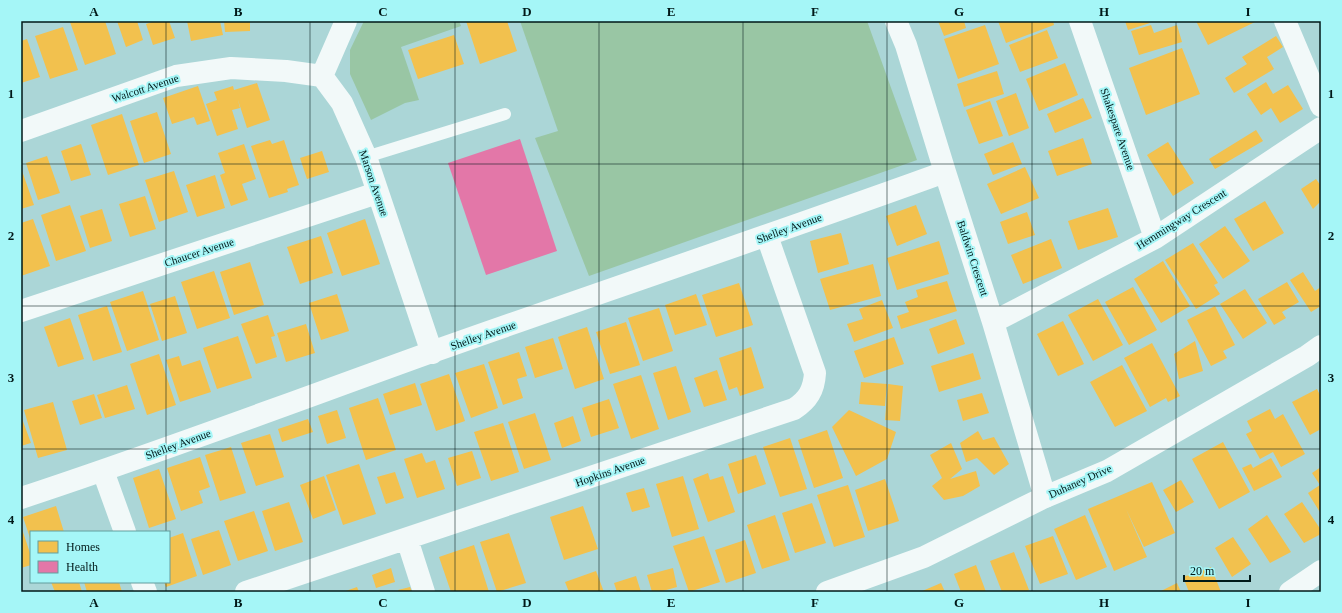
<svg xmlns="http://www.w3.org/2000/svg" width="1342" height="613" viewBox="0 0 1342 613" font-family="Georgia,serif">
  <rect width="100%" height="100%" fill="#abd6d7"/>
  <path fill="#99c6a4" d="M364,21H459L461,26L401,47L419,100L405,103L371,120L350,74V50Z
    M520,21H867L917,160L589,276L535,138L558,131Z"/>
  <path fill="#f2c14e" d="M75,21H105L116,54L85,65L70,22Z
    M117,21H137L143,40L126,47Z
    M155,21H169L175,38L153,45L146,24Z
    M187,21H220L223,35L191,41Z
    M224,21H250V31L225,32Z
    M466,21H507L517,51L480,64Z
    M938,21H964L966,28L944,36Z
    M998,21H1053L1054,25L1006,43Z
    M1125,21H1149L1150,23L1128,30Z
    M1196,21H1257L1208,45Z
    M985,25L999,64L958,79L944,39Z
    M1151,25L1154,33L1177,25L1182,42L1139,55L1131,31Z
    M63,27L78,70L50,79L35,36Z
    M1047,30L1058,58L1020,72L1009,45Z
    M454,35L464,64L418,79L408,50Z
    M1276,36L1283,47L1267,57L1274,69L1234,93L1225,78L1247,64L1242,57Z
    M27,39L40,77L21,83V41Z
    M1182,48L1200,94L1146,115L1129,68Z
    M1065,63L1078,95L1039,111L1026,79Z
    M997,71L1004,94L964,107L957,84Z
    M1266,82L1273,94L1288,85L1303,109L1280,123L1271,108L1261,115L1247,94Z
    M257,83L270,120L247,128L238,100L240,108L232,110L238,129L217,136L206,104L217,100L214,92L233,86L234,90Z
    M198,86L210,121L197,125L194,117L172,124L163,98Z
    M1016,93L1029,128L1009,136L996,101Z
    M1083,98L1092,118L1055,133L1047,114Z
    M990,101L1003,136L979,144L966,110Z
    M157,112L171,154L144,163L130,121Z
    M122,114L139,165L108,175L91,125Z
    M1256,130L1263,141L1215,169L1209,159Z
    M1083,138L1092,164L1057,176L1048,151Z
    M270,140L272,144L284,140L299,185L287,189L288,192L269,198L251,146Z
    M1013,142L1022,164L993,175L984,154Z
    M1168,142L1194,183L1173,196L1147,155Z
    M81,144L91,175L71,181L61,151Z
    M244,144L256,179L242,184L248,200L231,206L220,175L225,173L218,153Z
    M322,151L329,172L307,179L300,158Z
    M47,156L60,193L38,200L26,163Z
    M1025,167L1039,198L1001,214L987,184Z
    M21,168L34,205L21,209Z
    M174,171L188,212L159,222L145,180Z
    M215,175L225,208L197,217L186,185Z
    M1316,179L1321,186V201L1313,209L1301,189Z
    M145,196L156,229L130,237L119,204Z
    M1265,201L1284,233L1253,251L1234,219Z
    M70,205L86,251L56,261L41,215Z
    M916,205L927,234L897,246L886,216Z
    M1108,208L1118,237L1078,250L1068,221Z
    M102,209L112,241L90,248L80,216Z
    M1027,212L1035,235L1008,244L1000,222Z
    M33,219L50,266L21,276V223Z
    M365,219L380,264L342,276L327,233Z
    M1225,226L1250,261L1223,279L1199,244Z
    M841,233L849,264L818,273L810,241Z
    M321,236L333,273L300,284L287,247Z
    M1051,239L1062,268L1023,284L1011,255Z
    M939,241L949,274L897,290L887,258Z
    M1193,243L1218,283L1214,285L1220,294L1196,309L1165,260Z
    M1163,261L1190,306L1161,323L1134,279Z
    M250,262L264,305L234,315L220,272Z
    M873,264L881,296L830,310L820,279Z
    M214,271L230,318L197,329L181,282Z
    M1303,272L1315,291L1321,287V306L1311,312L1290,280Z
    M947,281L957,311L901,329L897,316L909,312L905,302L918,297L916,290Z
    M1287,282L1299,302L1282,312L1286,318L1274,325L1258,299Z
    M739,283L753,325L716,337L702,295Z
    M1133,287L1157,330L1129,345L1105,302Z
    M1245,289L1267,323L1243,339L1220,304Z
    M143,291L159,340L127,351L110,302Z
    M337,294L349,331L321,340L309,303Z
    M696,294L707,325L675,335L665,305Z
    M175,296L187,333L162,341L150,304Z
    M1098,299L1123,345L1093,361L1068,315Z
    M882,300L893,328L854,342L847,324L863,319L859,309Z
    M107,306L122,352L93,361L78,315Z
    M1215,306L1235,345L1223,351L1227,358L1211,366L1187,320Z
    M659,308L673,351L643,361L628,318Z
    M268,315L275,336L271,337L277,357L256,364L241,324Z
    M70,318L84,359L58,367L44,327Z
    M956,319L965,344L938,354L929,329Z
    M1063,321L1084,364L1058,376L1037,334Z
    M626,322L640,365L610,374L596,332Z
    M306,324L315,353L286,362L277,333Z
    M587,327L604,379L575,389L558,337Z
    M238,336L252,378L217,389L203,348Z
    M894,337L904,364L864,378L854,351Z
    M553,338L563,369L535,378L525,347Z
    M1195,341L1203,371L1179,379L1174,354Z
    M1152,343L1180,396L1168,402L1166,398L1150,407L1124,358Z
    M751,347L764,388L740,396L737,387L729,390L719,358Z
    M519,352L527,376L517,379L523,398L503,405L488,362Z
    M973,353L981,379L939,392L931,366Z
    M159,354L176,405L147,415L130,364Z
    M179,356L182,366L200,360L211,392L180,402L166,360Z
    M484,364L498,408L471,418L455,373Z
    M1122,365L1147,411L1115,427L1090,382Z
    M676,366L691,412L668,420L653,373Z
    M717,370L727,400L704,407L694,378Z
    M449,374L465,421L436,431L420,384Z
    M641,375L659,429L631,439L613,384Z
    M861,382L887,384L885,406L859,404Z
    M415,383L422,405L390,415L383,394Z
    M888,384L903,386L900,421L885,420Z
    M127,385L135,409L105,418L97,395Z
    M1317,389L1321,397V429L1310,435L1292,402Z
    M982,393L989,413L963,421L957,400Z
    M94,394L102,418L80,425L72,401Z
    M378,398L396,450L366,460L349,408Z
    M609,399L619,428L591,437L582,408Z
    M53,402L67,450L38,458L24,410Z
    M1270,409L1275,419L1283,414L1305,454L1281,467L1273,452L1260,459L1246,434L1252,431L1247,421Z
    M337,410L346,438L327,444L318,416Z
    M849,410L896,432L887,459L856,476L832,427Z
    M535,413L551,460L524,469L508,422Z
    M21,416L31,443L21,446Z
    M573,416L581,441L562,448L554,423Z
    M308,419L313,432L282,442L278,429Z
    M503,423L519,472L491,481L474,432Z
    M827,430L843,478L814,488L798,440Z
    M978,431L983,440L994,437L1009,464L994,475L977,458L966,462L960,443Z
    M270,434L284,477L256,486L241,443Z
    M790,438L807,489L780,497L763,447Z
    M1223,442L1250,492L1219,509L1192,459Z
    M951,443L962,469L950,479L976,471L980,486L963,496L944,500L932,486L942,478L930,455Z
    M231,447L246,493L220,501L205,455Z
    M472,451L481,478L457,486L448,458Z
    M422,453L426,463L435,460L445,489L417,498L404,459Z
    M756,455L766,484L738,494L728,464Z
    M200,457L210,487L199,491L203,503L181,511L167,468Z
    M1271,458L1282,477L1254,491L1242,468L1251,464L1253,468Z
    M359,464L376,514L343,525L326,475Z
    M1321,467V514L1308,493L1320,485L1312,473Z
    M159,469L176,519L149,528L133,478Z
    M395,472L404,498L386,504L377,477Z
    M708,473L710,480L723,476L735,512L708,522L693,479Z
    M324,476L336,510L313,519L300,485Z
    M683,476L699,529L672,537L656,484Z
    M885,479L899,521L868,531L855,490Z
    M1181,480L1194,502L1176,512L1163,490Z
    M1152,482L1175,533L1144,547L1126,509L1147,557L1114,571L1088,509Z
    M848,485L865,537L834,547L817,495Z
    M644,488L650,507L632,512L626,493Z
    M289,502L303,542L275,551L262,511Z
    M1302,502L1321,530V534L1304,543L1284,514Z
    M812,503L826,543L795,553L782,513Z
    M56,506L64,532H31V541L23,517Z
    M583,506L598,549L564,560L550,517Z
    M254,511L268,551L238,561L224,521Z
    M775,515L790,560L762,569L747,525Z
    M1085,515L1107,567L1076,580L1054,529Z
    M1267,515L1291,552L1270,563L1248,529Z
    M21,526L31,556V565L21,568Z
    M219,530L231,565L203,575L191,539Z
    M183,533L197,576L166,587L164,582H169V538Z
    M509,533L526,583L497,592L480,542Z
    M704,536L720,582L689,592L673,546Z
    M1053,536L1068,574L1040,584L1025,546Z
    M1233,537L1251,564L1232,577L1215,548Z
    M745,540L756,573L726,583L715,550Z
    M474,545L489,592H451L439,557Z
    M1014,552L1029,590L1025,592H1002L990,561Z
    M976,565L986,592H961L954,574Z
    M1211,567L1221,592H1189L1183,577Z
    M391,568L395,582L376,588L372,575Z
    M673,568L677,587L659,592H652L647,575Z
    M596,571L604,592H569L565,582Z
    M636,576L641,592H617L614,583Z
    M51,582H79L82,592H55Z
    M84,582H119L122,592H87Z
    M941,583L945,592H920Z
    M1177,583L1181,592H1159Z
    M357,587L359,592H343Z
    M410,587L412,592H399L398,590Z"/>
  <path fill="#e377a8" d="M520,139L557,251L486,275L448,163Z"/>
  <g fill="none" stroke-linecap="round" stroke-linejoin="round">
    <path stroke="#f2f9f9" stroke-width="12" d="M366,157L505,114"/>
    <path stroke="#f2f9f9" stroke-width="22" d="M346,21L322,76L342,103L366,157L432,353
      M896,21L906,45L945,172L993,322L1045,497
      M1080,21L1155,238
      M1285,21L1321,106
      M21,131L176,76L231,68L286,71L322,76
      M21,311L377,193
      M993,322L1155,238L1321,128
      M103,471L125,532
      M21,498C158,453 293,402 429,353C601,292 774,234 945,172
      M407,539L424,592
      M142,582L146,592
      M246,592L794,409C808,400 814,390 815,373L767,236
      M1290,592L1321,571"/>
    <path stroke="#f2f9f9" stroke-width="22" d="M827,592L924,557L1045,497L1107,471L1307,356L1321,346"/>
  </g>
  <path fill="none" stroke="#001818" stroke-width="1" stroke-opacity="0.55" d="M166,21V532M310,21V592M455,21V592M599,21V592M743,21V592M887,21V592M1032,21V592M1176,21V592M21,164H1321M21,306H1321M21,449H1321M166,582V592"/>
  <g text-anchor="middle" stroke-width="4" stroke-linejoin="round" paint-order="stroke">
    <g font-size="11" fill="#001818" stroke="#a5f6f7">
      <text transform="translate(145 88) rotate(-18)" y="4">Walcott Avenue</text>
      <text transform="translate(1118 129) rotate(71)" y="4">Shakespare Avenue</text>
      <text transform="translate(374 183) rotate(71)" y="4">Marson Avenue</text>
      <text transform="translate(1181 219) rotate(-32)" y="4">Hemmingway Crescent</text>
      <text transform="translate(789 228) rotate(-20)" y="4">Shelley Avenue</text>
      <text transform="translate(199 252) rotate(-18)" y="4">Chaucer Avenue</text>
      <text transform="translate(973 258) rotate(72)" y="4">Baldwin Crescent</text>
      <text transform="translate(483 335) rotate(-19)" y="4">Shelley Avenue</text>
      <text transform="translate(178 444) rotate(-20)" y="4">Shelley Avenue</text>
      <text transform="translate(610 471) rotate(-19)" y="4">Hopkins Avenue</text>
      <text transform="translate(1080 481) rotate(-24)" y="4">Duhaney Drive</text>
    </g>
  </g>
  <rect width="1342" height="613" fill="none" stroke="#a5f6f7" stroke-width="44"/>
  <rect x="30" y="531" width="140" height="52" fill="#a5f6f7" stroke="#639d9e"/>
  <rect x="38" y="541" width="20" height="12" fill="#f2c14e" stroke="#639d9e"/>
  <text x="66" y="551" font-size="12" fill="#001818">Homes</text>
  <rect x="38" y="561" width="20" height="12" fill="#e377a8" stroke="#639d9e"/>
  <text x="66" y="571" font-size="12" fill="#001818">Health</text>
  <path d="M1184 575v6h66v-6" fill="none" stroke="#001818" stroke-width="2"/>
  <text x="1190" y="575" font-size="12" fill="#001818" stroke="#a5f6f7" stroke-width="3" paint-order="stroke">20 m</text>
  <rect x="22" y="22" width="1298" height="569" fill="none" stroke="#001818" stroke-width="1.5"/>
  <g font-size="13" text-anchor="middle" font-weight="bold" fill="#001818">
    <text x="94" y="16">A</text>
    <text x="238" y="16">B</text>
    <text x="383" y="16">C</text>
    <text x="527" y="16">D</text>
    <text x="671" y="16">E</text>
    <text x="815" y="16">F</text>
    <text x="959" y="16">G</text>
    <text x="1104" y="16">H</text>
    <text x="1248" y="16">I</text>
    <text x="11" y="98">1</text>
    <text x="1331" y="98">1</text>
    <text x="11" y="240">2</text>
    <text x="1331" y="240">2</text>
    <text x="11" y="382">3</text>
    <text x="1331" y="382">3</text>
    <text x="11" y="524">4</text>
    <text x="1331" y="524">4</text>
    <text x="94" y="607">A</text>
    <text x="238" y="607">B</text>
    <text x="383" y="607">C</text>
    <text x="527" y="607">D</text>
    <text x="671" y="607">E</text>
    <text x="815" y="607">F</text>
    <text x="959" y="607">G</text>
    <text x="1104" y="607">H</text>
    <text x="1248" y="607">I</text>
  </g>
</svg>
